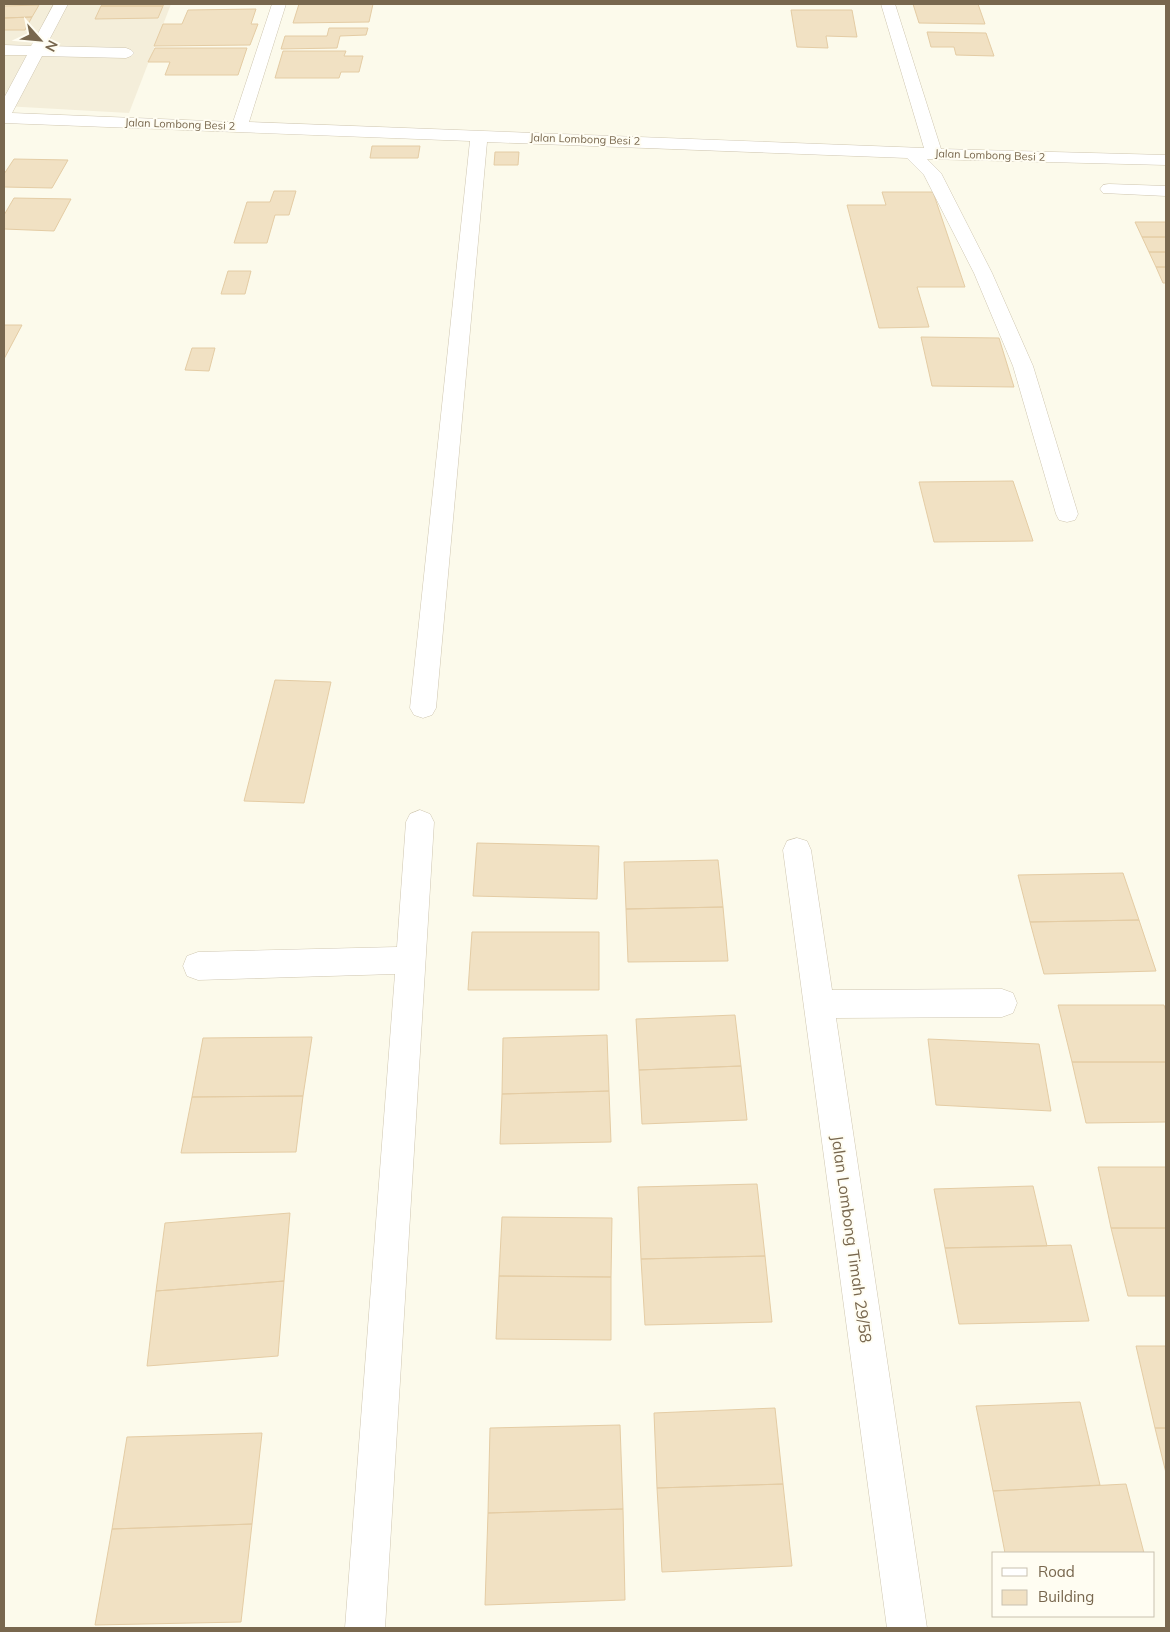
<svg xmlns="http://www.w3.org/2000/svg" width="1170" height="1632" viewBox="0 0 1170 1632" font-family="Mulish,sans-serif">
  <rect width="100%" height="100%" fill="#fcfaeb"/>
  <path fill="#f4eeda" d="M4,4H171L129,113L4,106Z"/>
  <path fill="#f1e1c3" stroke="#e4cca4" d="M103,4H164L163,6H101Z
    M299,4H373L369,22L293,23Z
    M913,4H978L985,24L919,23Z
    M39,5L32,17L4,18V6Z
    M101,6H163L158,18L95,19Z
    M256,9L251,24H258L250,45L154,46L163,24H182L188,10Z
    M791,10H852L857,37L826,36L828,48L797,47Z
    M32,17L25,30H4V18Z
    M329,28H368L366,35L340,36L337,48L281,49L285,36H327Z
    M927,32L986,33L994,56L956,55L954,47H931Z
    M155,48H247L238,75H165L170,62H148Z
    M283,51H346L344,56H363L359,72H341L339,78H275Z
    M372,146H420L418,158H370Z
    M495,152H519L518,165H494Z
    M14,159L68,160L52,188L4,187V174Z
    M274,191H296L289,215H275L267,243H234L247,202H270Z
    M882,192H933L965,287H917L929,327L879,328L847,205H886Z
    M14,198L71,199L54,231L4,229V215Z
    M1135,222H1166V237H1142Z
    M1142,237H1166V252H1149Z
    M1149,252H1166V267H1156Z
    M1156,267H1166V283H1163Z
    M228,271H251L245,294H221Z
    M4,325H22L4,359Z
    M921,337L999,338L1014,387L932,386Z
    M192,348H215L209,371L185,370Z
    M1013,481L1033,541L934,542L919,482Z
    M275,680L331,682L304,803L244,801Z
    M477,843L599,846L597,899L473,896Z
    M718,860L723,907L626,909L624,862Z
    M1123,873L1139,920L1030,922L1018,875Z
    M723,907L728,961L628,962L626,909Z
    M1139,920L1156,971L1044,974L1030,922Z
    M472,932H599V990H468Z
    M1058,1005H1164L1166,1012V1062H1072Z
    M735,1015L741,1066L639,1070L636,1019Z
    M607,1035L609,1091L502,1094L503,1038Z
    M312,1037L303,1096L192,1097L203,1038Z
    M928,1039L1039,1044L1051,1111L936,1105Z
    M1072,1062H1166V1122L1086,1123Z
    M741,1066L747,1120L642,1124L639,1070Z
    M609,1091L611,1142L500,1144L502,1094Z
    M303,1096L296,1152L181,1153L192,1097Z
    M1098,1167H1166V1228H1111Z
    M757,1184L765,1256L641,1259L638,1187Z
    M1033,1186L1047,1246L945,1248L934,1189Z
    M290,1213L284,1281L156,1291L165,1223Z
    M502,1217L612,1218L611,1277L499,1276Z
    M1111,1228H1166V1296H1128Z
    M1071,1245L1089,1321L959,1324L945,1248Z
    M765,1256L772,1322L645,1325L641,1259Z
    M499,1276L611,1277V1340L496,1339Z
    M284,1281L278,1356L147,1366L156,1291Z
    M1136,1346H1166V1428H1155Z
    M1080,1402L1100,1485L993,1491L976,1406Z
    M775,1408L783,1484L657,1488L654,1413Z
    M620,1425L623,1509L488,1513L490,1428Z
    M1155,1428H1166V1473Z
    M262,1433L252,1524L112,1529L127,1437Z
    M783,1484L792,1566L662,1572L657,1488Z
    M1126,1484L1144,1553H1005L993,1491Z
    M623,1509L625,1600L485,1605L488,1513Z
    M252,1524L241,1622L95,1625L112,1529Z"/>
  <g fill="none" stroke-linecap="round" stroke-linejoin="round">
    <g stroke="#cfc6b0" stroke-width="1">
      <path id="street" d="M54,4H68L46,46L126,48L131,50L134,53L131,56L126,58L42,56L12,113L233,122L272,4H286L249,122L924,148L881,4H895L941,149L1166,155V165L927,159L941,173L992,273L1033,366L1078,514L1075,520L1067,522L1059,520L1056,514L1013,366L974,273L924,175L907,158L487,142L436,708L432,715L423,718L414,715L410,708L470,141L4,123V98L27,55H4V45L31,46Z
        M1109,184L1166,186V196L1103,193L1100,189L1103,185Z
        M420,810L430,814L434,822L385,1628H345L395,974L198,980L187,976L183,966L187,956L198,952L397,947L406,822L410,814Z
        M797,838L807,841L811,850L832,990L1002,989L1013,993L1017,1003L1013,1013L1002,1017L836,1018L927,1628H887L783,850L787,841Z"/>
    </g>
    <use href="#street" fill="#fff" fill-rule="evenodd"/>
  </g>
  <g text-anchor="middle" stroke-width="4" stroke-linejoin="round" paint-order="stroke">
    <g font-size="11" fill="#78674e" stroke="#fffdf2">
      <text transform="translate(180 124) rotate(2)" y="4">Jalan Lombong Besi 2</text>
      <text transform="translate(585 139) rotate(2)" y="4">Jalan Lombong Besi 2</text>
      <text transform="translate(990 155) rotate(2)" y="4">Jalan Lombong Besi 2</text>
    </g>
    <g font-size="16" fill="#78674e" stroke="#fffdf2">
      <text transform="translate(852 1239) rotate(82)" y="6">Jalan Lombong Timah 29/58</text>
    </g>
  </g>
  <rect width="1170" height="1632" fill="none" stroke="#78674e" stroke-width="10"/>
  <rect x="992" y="1552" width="162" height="65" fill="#fffdf2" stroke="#c9c1b0"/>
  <rect x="1002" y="1568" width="25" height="8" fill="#ffffff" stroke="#c9c1b0"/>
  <text x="1038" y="1577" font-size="15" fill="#78674e">Road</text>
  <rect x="1002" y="1590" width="25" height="15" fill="#f1e1c3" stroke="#c9c1b0"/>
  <text x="1038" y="1602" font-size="15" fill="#78674e">Building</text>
  <g transform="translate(40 40) rotate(117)" stroke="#fffdf2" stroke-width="4" paint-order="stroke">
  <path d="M0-4L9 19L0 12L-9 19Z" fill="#78674e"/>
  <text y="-8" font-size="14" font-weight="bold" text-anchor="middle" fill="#78674e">N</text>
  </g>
</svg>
